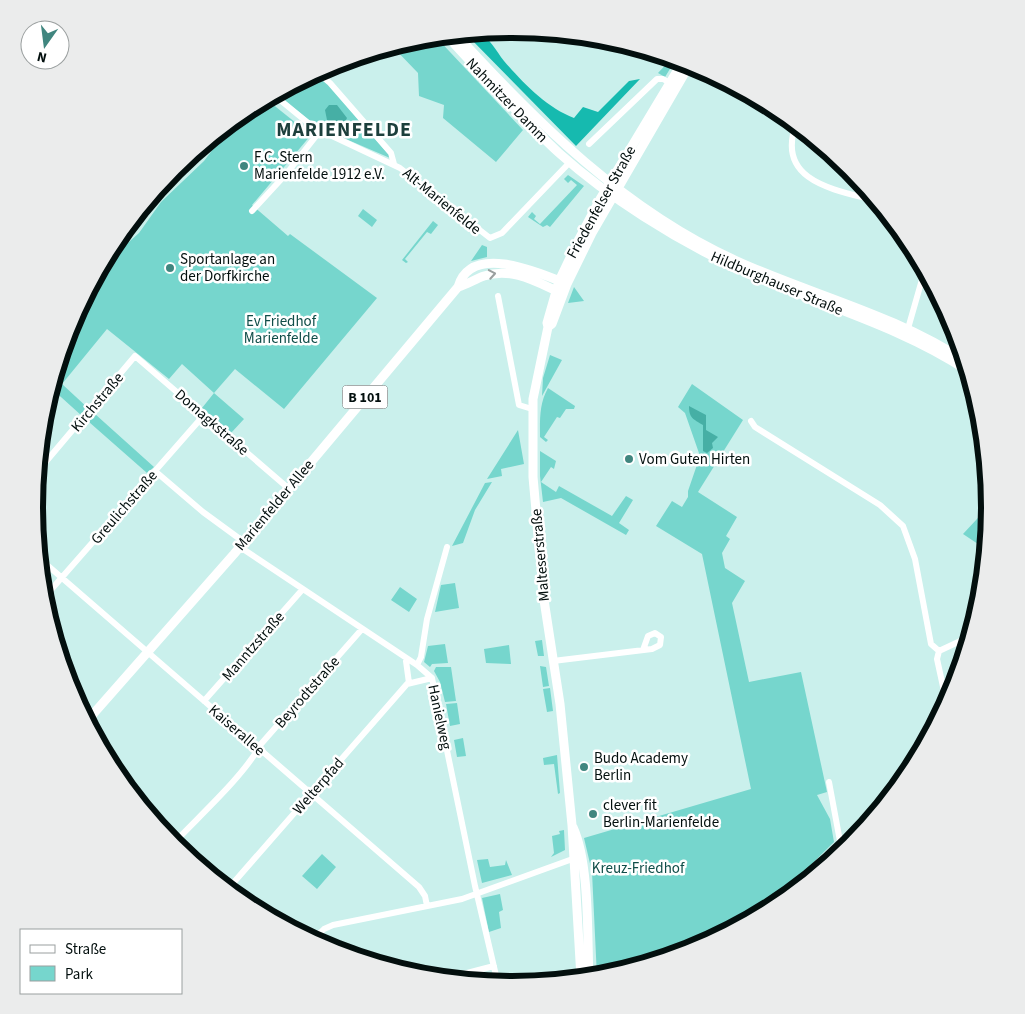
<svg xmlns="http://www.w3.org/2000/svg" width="1025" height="1014" viewBox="0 0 1025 1014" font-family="'Source Sans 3',sans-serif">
  <rect width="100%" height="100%" fill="#caf0ec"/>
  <path fill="#76d6cd" d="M435,36L523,130L496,162L443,118L444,105L419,96L418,73L392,46L419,38Z
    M672,58L676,59L665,77L658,73Z
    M315,73L329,85L389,155L390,158L318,127L276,94Z
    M266,99L311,135L252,205L288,236L290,234L377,298L284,409L235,369L214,393L244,419L231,433L202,408L214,393L182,364L169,379L107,329L62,384L89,409L82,416L51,388L71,324L102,266L139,233L161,202L204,161L238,116Z
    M568,175L584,186L550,227L547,225L543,227L528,217L532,212L536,216L534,219L540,224L577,185L571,180L568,183L564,179Z
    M363,209L377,220L372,227L358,216Z
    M433,221L438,225L431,234L427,232L405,259L408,262L406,263L402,260Z
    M482,245L487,247V257L471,261Z
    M574,287L584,301L568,303Z
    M550,355L562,360L542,396L543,378Z
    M692,384L743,420L698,492L737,517L726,536L730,539L722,553L725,568L745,581L732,603L749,682L801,672L827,792L817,795L830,819L834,842L760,915L695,949L597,977L592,872L584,838L751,789L702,554L656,526L672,501L682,507L688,497V491L700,456L685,413L678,407Z
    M548,388L575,406L574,409H566L560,418L557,417L544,437L548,440L546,442L540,437C540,420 539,404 548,388Z
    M95,414L154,467L147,473L89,422Z
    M518,430L524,464L501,469L502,476L487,479Z
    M540,451L556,461L554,469L551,467L541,482L556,492L559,486L612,516L626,496L633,500L619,523L629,530L626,535L561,498L543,502L540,476Z
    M492,482L475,510L463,543L452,546L485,483Z
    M990,505L991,507L987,550L963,534Z
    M455,583L459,608L435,612L441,585Z
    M400,587L417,599L409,612L391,600Z
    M542,640L544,656H538L535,641Z
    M445,644L448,663L432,664L430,667L424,662L428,646Z
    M509,645L511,664L486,663L484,649Z
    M540,666L546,667L549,686L543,687Z
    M436,667H451L456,701L445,702L440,682L434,671Z
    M550,688L553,711L547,712L543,689Z
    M457,703L460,724L450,726L446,704Z
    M463,738L466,756L457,757L454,740Z
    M557,755L560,793L558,794L554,764L544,765L543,758Z
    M564,830L565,850L551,857L554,853L552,836L560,834L559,831Z
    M322,854L336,867L317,889L302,876Z
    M488,859L490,867L505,865L506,860L512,875L482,883L477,860Z
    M500,894L503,910L499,912L501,928L489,932L482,898Z"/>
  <path fill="#16baaf" d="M478,32C490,38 496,51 504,61C523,83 547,108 574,118L583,107L598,112L629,81L640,79L576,146L465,33Z"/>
  <path fill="#46afa5" d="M329,105H337L347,118L344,124L335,125L327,120L325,110Z
    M689,406L706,415V430L718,437L712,443L713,448L707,453L703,451V425C693,419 689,418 689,406Z"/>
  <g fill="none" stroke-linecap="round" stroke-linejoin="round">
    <path stroke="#fff" stroke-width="6" d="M317,72L330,83L391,153L394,164
      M274,95L313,127L400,168L490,238L502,233L570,162
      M796,124C775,182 836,190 877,201
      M589,144L657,79H663L670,83
      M252,211L287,173L320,131
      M498,296L519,405L532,409
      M907,332L925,269
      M751,421L755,427L880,505L903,526L915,559L931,644L939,651
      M38,471L135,356L288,488
      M155,471L203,512L244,542
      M240,547L417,665L432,678L475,886L498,984
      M39,558L419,887L425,896L427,906
      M43,599L204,415
      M939,651L937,659L947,705
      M939,651L971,636
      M408,659L406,661L409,683
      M553,661L652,649L660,645L661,637L655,633L648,636L643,650
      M417,665L421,657L427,619L447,547
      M204,701L302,590
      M829,782L842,852
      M173,844C199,816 244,776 261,744L362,629
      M841,844L855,840
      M228,889L407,684L432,678
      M313,940L324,929L333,925L462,899L578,857
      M444,979L494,966"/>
    <path stroke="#fff" stroke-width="9" d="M456,34C537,123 626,211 737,261C812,295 896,315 965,361
      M446,35C483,75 519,116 559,153C608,197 676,240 737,268C813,303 897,324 968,371
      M458,287C467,285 475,279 484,276C511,267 535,281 559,292
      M548,327L552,324L567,284L592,233L690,64
      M87,721L234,554L458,287C471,242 540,273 567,284
      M573,827C590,865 587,935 589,978
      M581,978L572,825L560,704L544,600L533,477V399L548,327L547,323L559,281L579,239L600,199L683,61"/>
  </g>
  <defs><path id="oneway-chevron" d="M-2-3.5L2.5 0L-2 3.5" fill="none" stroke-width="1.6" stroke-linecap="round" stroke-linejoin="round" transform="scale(1.25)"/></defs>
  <use stroke="#9a9f9f" href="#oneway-chevron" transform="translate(492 274) rotate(-10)"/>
  <g fill="#40867f" stroke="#fff" stroke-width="2">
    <circle cx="244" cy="166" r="5"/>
    <circle cx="170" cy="268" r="5"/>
    <circle cx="629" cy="459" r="5"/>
    <circle cx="584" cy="767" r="5"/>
    <circle cx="593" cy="814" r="5"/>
  </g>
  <g text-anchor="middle" stroke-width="5" stroke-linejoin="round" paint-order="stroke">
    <rect fill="#fff" stroke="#4f5756" stroke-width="1" x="342.5" y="385.5" width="45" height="23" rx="4"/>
    <g font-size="14" font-weight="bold" fill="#030f0e">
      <text x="365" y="402">B 101</text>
    </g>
    <g font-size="15" fill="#030f0e" stroke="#fff">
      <text transform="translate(507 100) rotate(46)" y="5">Nahmitzer Damm</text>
      <text transform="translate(442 201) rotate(39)" y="5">Alt-Marienfelde</text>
      <text transform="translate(601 202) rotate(-61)" y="5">Friedenfelser Straße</text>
      <text transform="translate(777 283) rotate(23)" y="5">Hildburghauser Straße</text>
      <text transform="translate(97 402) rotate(-50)" y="5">Kirchstraße</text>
      <text transform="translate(212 422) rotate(41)" y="5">Domagkstraße</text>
      <text transform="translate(274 505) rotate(-50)" y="5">Marienfelder Allee</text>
      <text transform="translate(124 507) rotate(-49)" y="5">Greulichstraße</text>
      <text transform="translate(540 555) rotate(-95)" y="5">Malteserstraße</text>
      <text transform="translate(253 646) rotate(-49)" y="5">Manntzstraße</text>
      <text transform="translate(307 692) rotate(-49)" y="5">Beyrodtstraße</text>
      <text transform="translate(440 717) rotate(78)" y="5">Hanielweg</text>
      <text transform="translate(237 730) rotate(41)" y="5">Kaiserallee</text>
      <text transform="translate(318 786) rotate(-49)" y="5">Welterpfad</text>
    </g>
    <g font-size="15" fill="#030f0e" stroke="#fff" text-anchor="start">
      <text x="254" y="162">F.C. Stern<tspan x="254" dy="17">Marienfelde 1912 e.V.</tspan></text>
      <text x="180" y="264">Sportanlage an<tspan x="180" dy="17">der Dorfkirche</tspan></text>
      <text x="639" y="464">Vom Guten Hirten</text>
      <text x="594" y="763">Budo Academy<tspan x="594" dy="17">Berlin</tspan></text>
      <text x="603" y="810">clever fit<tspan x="603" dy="17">Berlin-Marienfelde</tspan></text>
    </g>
    <g font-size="15" fill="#0f4d48" stroke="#fff">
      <text x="281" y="326">Ev Friedhof<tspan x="281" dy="17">Marienfelde</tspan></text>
      <text x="638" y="873">Kreuz-Friedhof</text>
    </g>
    <g font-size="20" font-weight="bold" letter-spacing="1" fill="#1d3f3c" stroke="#fff">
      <text x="344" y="136">MARIENFELDE</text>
    </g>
  </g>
  <path d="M0 0H1025V1014H0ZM43 507a469 469 0 1 1 938 0a469 469 0 1 1-938 0Z" fill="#ebecec" fill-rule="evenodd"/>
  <path fill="none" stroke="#030f0e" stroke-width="6" d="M43 507a469 469 0 1 1 938 0a469 469 0 1 1-938 0Z"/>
  <rect x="20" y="929" width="162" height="65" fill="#ffffff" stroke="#9a9f9f"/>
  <rect x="30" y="945" width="25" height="8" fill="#ffffff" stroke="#9a9f9f"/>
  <text x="65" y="954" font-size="15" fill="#030f0e">Straße</text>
  <rect x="30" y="966" width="25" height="15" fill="#76d6cd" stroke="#9a9f9f"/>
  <text x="65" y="979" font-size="15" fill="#030f0e">Park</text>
  <g transform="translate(45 45) rotate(194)"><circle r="24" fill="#ffffff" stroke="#9a9f9f"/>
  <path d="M0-4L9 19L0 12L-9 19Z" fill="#40867f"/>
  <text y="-8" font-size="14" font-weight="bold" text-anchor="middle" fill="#030f0e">N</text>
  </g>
</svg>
